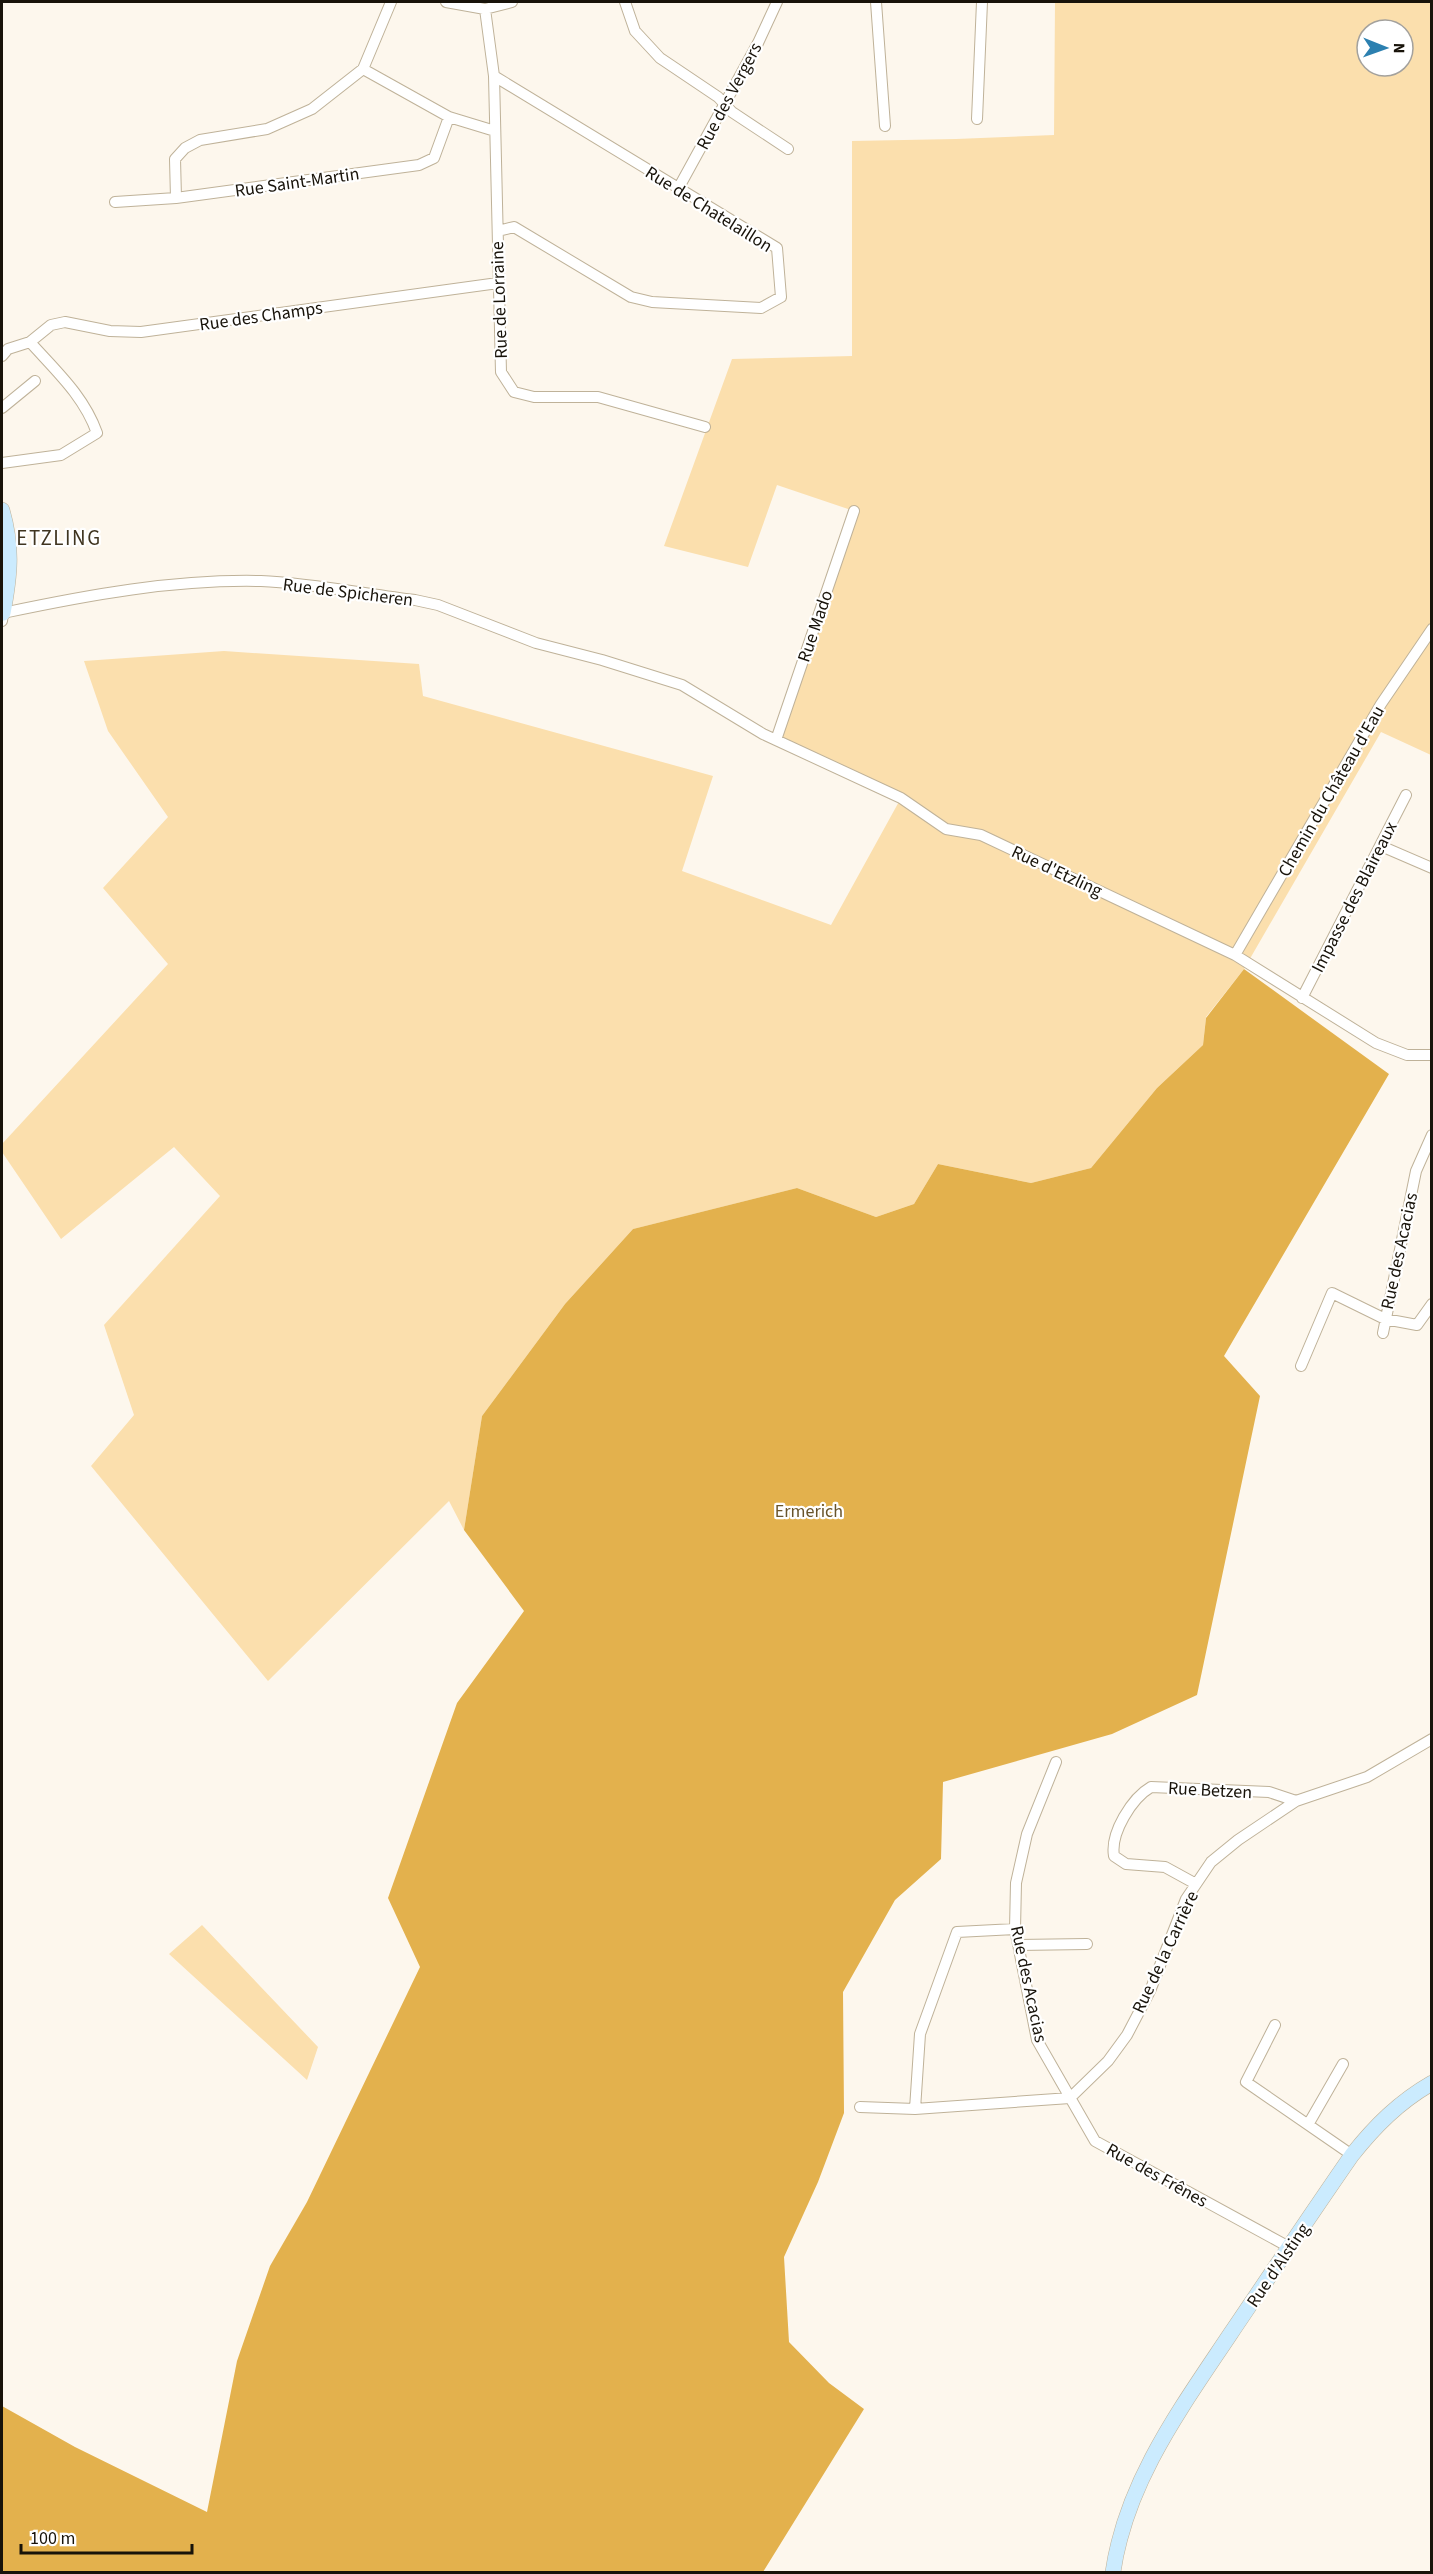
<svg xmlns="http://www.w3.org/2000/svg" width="1433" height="2574" viewBox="0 0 1433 2574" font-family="'Source Sans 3',sans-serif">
  <rect width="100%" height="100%" fill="#fdf7ed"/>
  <path fill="#fbdfad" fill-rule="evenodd" d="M1055,2H1431V755L1381,732L1244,969L1206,1017L1203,1045L1157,1088L1091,1168L1031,1183L938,1164L914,1204L876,1217L797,1188L633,1229L565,1304L482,1416L464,1530L449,1501L268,1681L91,1466L134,1415L104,1325L220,1196L174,1147L61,1239L2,1152V1144L168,964L103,888L168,817L108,731L84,661L224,651L419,664L423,696L713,776L682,871L831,925L901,798L776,740L854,511L777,485L748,567L664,546L732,359L852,356V141L956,139L1054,135ZM1367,30H1403V66H1367Z
    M202,1925L318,2047L307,2080L169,1954Z"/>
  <path fill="#e3b14d" d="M1244,969L1389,1074L1224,1356L1260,1396L1197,1695L1112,1734L943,1782L941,1859L895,1900L843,1992L844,2113L818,2182L784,2257L789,2342L829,2383L864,2409L763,2572H2V2406L75,2447L207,2512L237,2361L270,2266L307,2202L420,1967L388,1898L457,1703L524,1611L464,1530L482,1416L565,1304L633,1229L797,1188L876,1217L914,1204L938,1164L1031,1183L1091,1168L1157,1088L1203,1045L1206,1018Z"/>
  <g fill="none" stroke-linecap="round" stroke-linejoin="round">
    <g stroke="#bfb299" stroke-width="12">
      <path id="street" d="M446,2L485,9L512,2
        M625,2L635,31L660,58L718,97L732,112L788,149
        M876,2L885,126
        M485,9L494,76L501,372L514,392L534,397H598L705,427
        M363,69L449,117L495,131
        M494,76L777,248L781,297L761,308L652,302L631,297L514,227L498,231
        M977,119L982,2
        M678,189L758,43L777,2
        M176,198L175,159L185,148L200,140L267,129L312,109L363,69L391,2
        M115,202L176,198L419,165L434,158L449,117
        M2,356L8,349L30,342L51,325L65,322L110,331L141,332L498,283
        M2,408L35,381
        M2,463L61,455L97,433C84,396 56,371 30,342
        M2,621L3,613C88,595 175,579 261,581C310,583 366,594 415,600L438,605L536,643L602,660L682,685L763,734L901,798L946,829L981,835L1235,955L1376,1043L1407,1055H1432
        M776,740L854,511
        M1381,846L1432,868
        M1235,955L1381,704L1432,629
        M1302,998L1406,795
        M1383,1333L1416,1171L1432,1135
        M1301,1366L1332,1293L1385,1319L1417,1325L1432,1304
        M1056,1762L1027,1834L1016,1883L1015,1929L1037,2040L1095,2141L1289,2247
        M1196,1884L1165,1867L1126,1864L1114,1856C1110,1833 1132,1798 1151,1787L1269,1792L1296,1801
        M1018,1945L1087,1944
        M1275,2025L1246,2082L1352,2155
        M1070,2098L1108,2061L1127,2035L1150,1991L1186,1899L1211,1862L1238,1840L1296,1801L1367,1777L1432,1739
        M860,2107L915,2109L1070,2098
        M915,2109L920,2034L957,1932L1015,1929
        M1309,2123L1343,2064"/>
    </g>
    <g stroke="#bfb299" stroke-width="16">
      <path id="secondary" d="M2,510C13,548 10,575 3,613
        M1113,2572C1126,2482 1181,2408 1231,2333C1271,2274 1311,2214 1352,2155C1375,2126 1399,2102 1432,2083"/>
    </g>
    <use href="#street" stroke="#fff" stroke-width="10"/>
    <use href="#secondary" stroke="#cbebfe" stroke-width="15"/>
  </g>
  <g text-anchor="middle" stroke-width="4.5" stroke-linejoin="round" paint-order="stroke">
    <g font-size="18" fill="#18130a" stroke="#fff">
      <text transform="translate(729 96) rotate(-62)" y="6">Rue des Vergers</text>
      <text transform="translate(297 182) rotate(-8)" y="6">Rue Saint-Martin</text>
      <text transform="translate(709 209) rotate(32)" y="6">Rue de Chatelaillon</text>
      <text transform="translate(499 300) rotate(-92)" y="6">Rue de Lorraine</text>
      <text transform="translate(261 316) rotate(-8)" y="6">Rue des Champs</text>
      <text transform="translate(348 592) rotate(7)" y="6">Rue de Spicheren</text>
      <text transform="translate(815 626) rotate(-71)" y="6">Rue Mado</text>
      <text transform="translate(1331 791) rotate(-60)" y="6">Chemin du Château d'Eau</text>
      <text transform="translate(1057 871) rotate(25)" y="6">Rue d'Etzling</text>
      <text transform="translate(1354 897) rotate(-63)" y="6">Impasse des Blaireaux</text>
      <text transform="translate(1399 1251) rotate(-78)" y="6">Rue des Acacias</text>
      <text transform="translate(1210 1790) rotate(3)" y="6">Rue Betzen</text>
      <text transform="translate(1165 1952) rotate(-65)" y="6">Rue de la Carrière</text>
      <text transform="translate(1029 1984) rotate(78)" y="6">Rue des Acacias</text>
      <text transform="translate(1157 2175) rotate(29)" y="6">Rue des Frênes</text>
      <text transform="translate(1278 2265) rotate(-56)" y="6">Rue d'Alsting</text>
    </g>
    <g font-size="18" fill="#69542b" stroke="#fff">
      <text x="809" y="1517">Ermerich</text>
    </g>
    <g font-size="21" letter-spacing="1.5" fill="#403520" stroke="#fff">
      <text x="59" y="545">ETZLING</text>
    </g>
  </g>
  <rect width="1433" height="2574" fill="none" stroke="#18130a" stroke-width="6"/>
  <g transform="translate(1385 48) rotate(91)"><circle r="28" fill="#ffffff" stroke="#a3a19d" stroke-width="1.5"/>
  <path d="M0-4.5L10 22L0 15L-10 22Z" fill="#2c80b0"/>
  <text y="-9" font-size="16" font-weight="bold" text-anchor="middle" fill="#18130a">N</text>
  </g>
  <path d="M21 2544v9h171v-9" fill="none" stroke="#18130a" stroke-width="3"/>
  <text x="30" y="2544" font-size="18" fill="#18130a" stroke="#ffffff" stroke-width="4.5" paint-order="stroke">100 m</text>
</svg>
